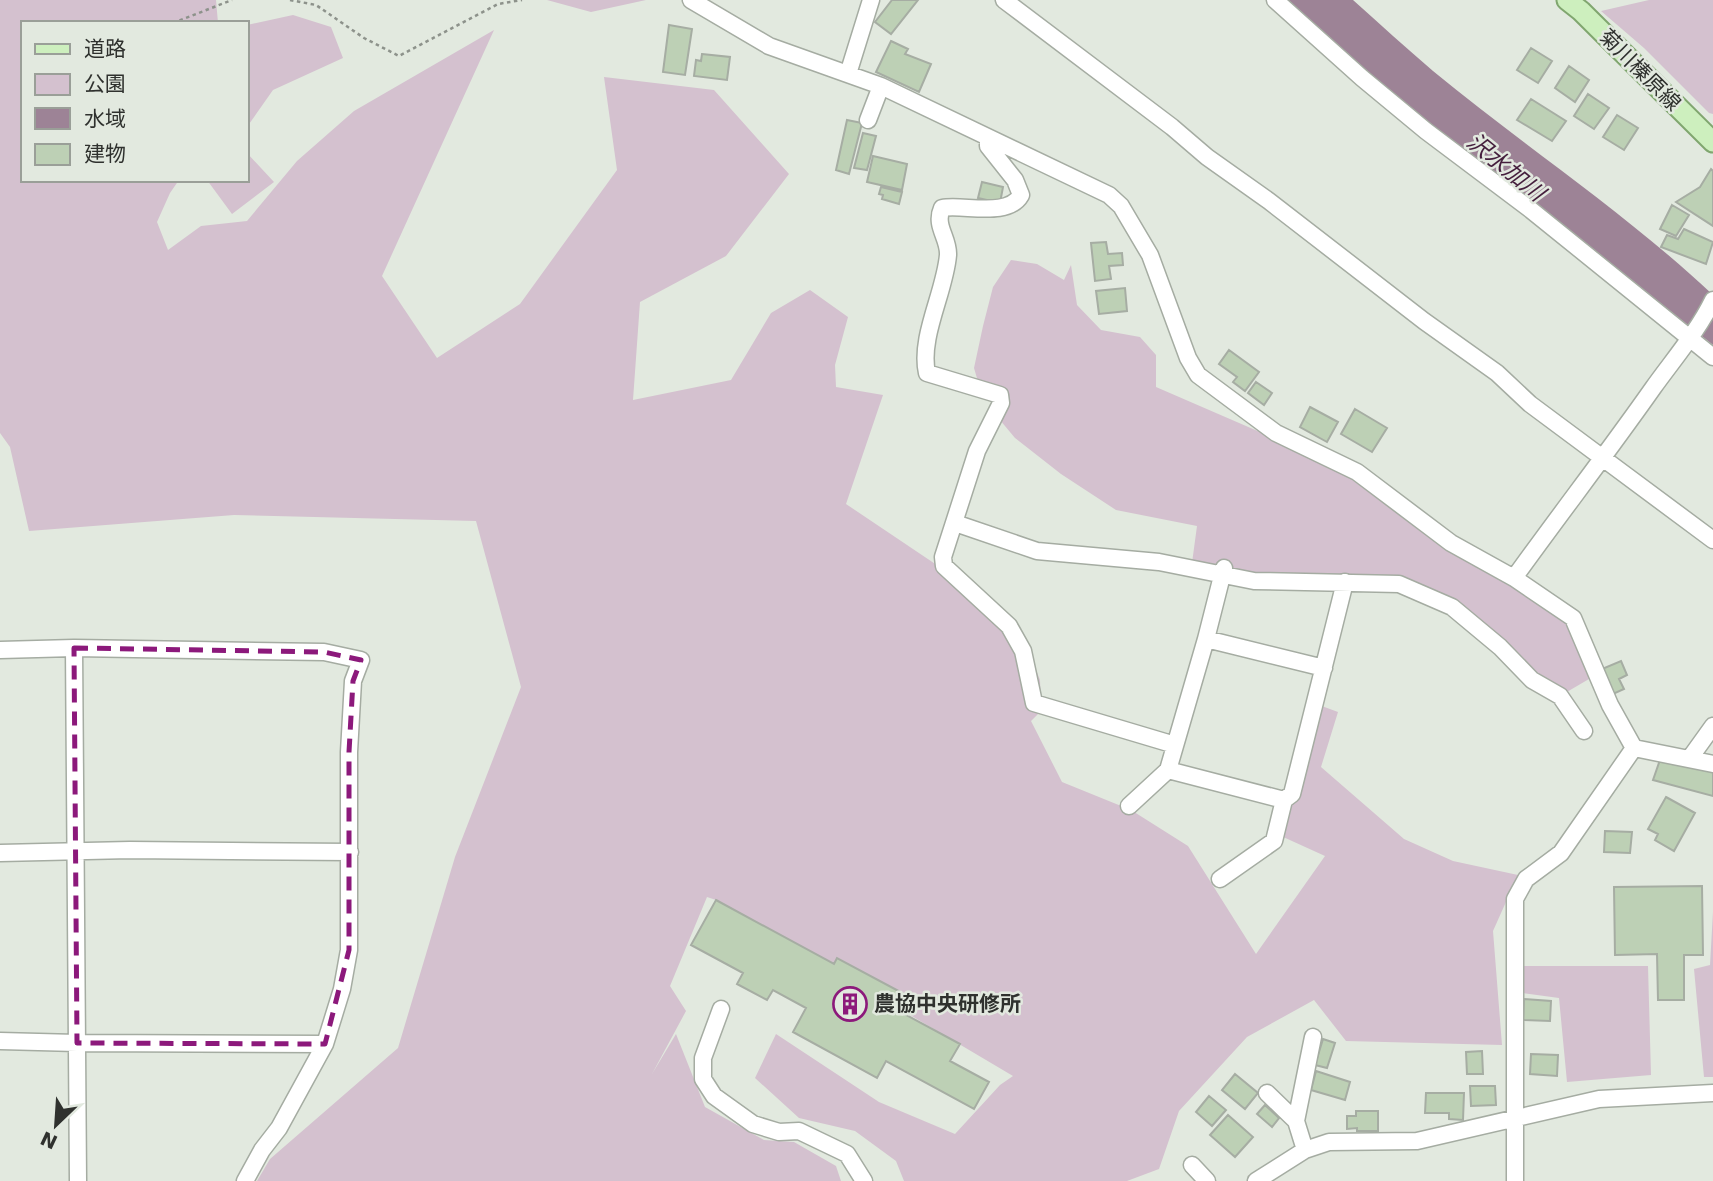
<svg xmlns="http://www.w3.org/2000/svg" width="1713" height="1181" viewBox="0 0 1713 1181" font-family="'DejaVu Sans','Noto Sans JP',sans-serif">
  <rect width="100%" height="100%" fill="#e2e9df"/>
  <path fill="#d4c1cf" d="M0,0H216L218,23H23V180H179L170,193L157,222L168,250L201,226L247,221L297,161L354,111L494,30L382,276L437,358L520,304L617,170L604,77L714,90L789,174L726,256L640,302L633,400L731,380L771,313L810,290L848,317L835,365L836,387L883,395L846,504L971,588L1027,647L1040,680L1041,711L1031,721L1062,782L1131,810L1188,846L1256,954L1325,856L1281,836L1319,705L1338,712L1321,767L1404,839L1453,861L1518,875L1493,931L1502,1045L1346,1041L1314,1000L1247,1037L1179,1111L1159,1169L1127,1181H904L896,1161L855,1131L799,1118L755,1078L776,1034L879,1102L955,1134L1000,1085L1013,1076L716,900L707,897L670,986L686,1011L652,1074L676,1034L705,1107L764,1140L794,1142L836,1166L841,1181H257L270,1159L398,1048L455,857L521,687L476,521L234,515L29,531L10,447L0,433Z
    M547,0H646L591,12Z
    M1649,0H1713V114L1709,113L1644,48L1601,11Z
    M293,15L331,27L343,58L273,90L247,127V25Z
    M247,153L274,182L232,214L207,180H247Z
    M1011,260L1037,264L1064,280L1071,265L1077,305L1101,330L1140,337L1156,355V387L1327,461L1423,532L1465,554L1565,614L1581,647L1589,679L1560,696L1431,590L1231,571L1192,563L1197,526L1116,510L1061,474L1015,438L1000,420L1007,394L979,385L974,368L983,326L993,287Z
    M1713,912V1077H1704L1694,969L1710,965Z
    M1520,966H1648L1651,1075L1567,1082L1559,998L1523,993Z"/>
  <path fill="#9d8396" d="M1281,0H1353C1380,24 1406,48 1433,71C1525,147 1626,213 1713,295V345L1536,205L1407,112Z"/>
  <path fill="#bdd0b5" stroke="#a6ada3" stroke-width="2" d="M892,0H918L891,34L875,22Z
    M669,25L692,29L685,75L663,72Z
    M891,41L908,49L905,54L931,64L919,92L876,72Z
    M1531,48L1552,61L1538,83L1517,70Z
    M702,54L730,57L727,80L694,76L696,60L701,61Z
    M1569,66L1589,80L1575,102L1555,88Z
    M1588,94L1609,108L1594,129L1574,116Z
    M1531,99L1566,121L1552,141L1517,120Z
    M1617,115L1638,128L1624,150L1603,137Z
    M847,120L862,123L849,174L836,170Z
    M863,133L876,136L867,170L854,168Z
    M873,156L907,164L902,190L867,182Z
    M1711,169L1713,171V226L1676,202L1700,187Z
    M982,182L1003,187L1000,203L978,198Z
    M881,187L902,192L899,204L882,199L883,195L879,194Z
    M1672,205L1689,215L1676,236L1660,229Z
    M1684,229L1713,242L1706,264L1661,247L1667,235L1678,239Z
    M1106,242L1108,254L1122,253L1123,265L1109,266L1111,279L1095,281L1091,243Z
    M1125,288L1127,311L1099,314L1096,291Z
    M1229,350L1259,372L1245,391L1233,382L1237,377L1219,364Z
    M1256,382L1272,393L1264,405L1248,393Z
    M1310,407L1338,422L1327,442L1300,427Z
    M1355,409L1387,428L1372,452L1341,434Z
    M1621,661L1627,675L1619,679L1624,689L1613,694L1602,669Z
    M1661,757L1713,771V796L1653,780Z
    M1666,797L1695,813L1674,851L1655,840L1658,834L1648,829Z
    M1605,831L1632,832L1630,853L1604,852Z
    M1702,886L1703,955H1684V1000H1658L1657,954L1615,955L1614,887Z
    M716,900L834,964L837,958L906,995L897,1010L960,1044L950,1061L989,1082L974,1109L886,1061L877,1078L793,1032L806,1008L773,990L767,1000L737,984L743,973L691,945Z
    M1524,999L1551,1001L1550,1021L1523,1020Z
    M1323,1039L1335,1043L1327,1068L1315,1065Z
    M1482,1051L1483,1074H1467L1466,1052Z
    M1531,1054L1558,1055L1557,1076L1530,1074Z
    M1316,1071L1350,1082L1345,1100L1311,1090Z
    M1235,1074L1258,1093L1245,1109L1222,1090Z
    M1470,1086H1495L1496,1105L1471,1106Z
    M1426,1093H1464L1463,1120L1449,1119V1113H1425Z
    M1209,1096L1226,1110L1212,1126L1196,1112Z
    M1265,1105L1279,1118L1272,1127L1257,1114Z
    M1356,1111H1378V1131H1357V1128L1347,1129V1116H1356Z
    M1228,1115L1253,1137L1235,1157L1210,1135Z"/>
  <g fill="none" stroke-linecap="round" stroke-linejoin="round">
    <g stroke="#a5aca2" stroke-width="19">
      <path id="minor" d="M691,0L769,46L881,86L1109,195L1121,206L1150,255L1188,358L1198,375L1276,433L1357,472L1451,543L1514,578L1573,618L1610,705L1634,748L1713,764
        M1004,0L1172,127L1207,157L1269,201L1424,321L1497,373L1530,404L1713,540
        M1275,0L1362,78L1426,131L1531,210L1713,357
        M848,74L871,0
        M868,120L881,86
        M988,139V146L1015,180L1021,195C1008,218 964,204 942,208C934,226 949,238 948,255C945,292 919,337 927,373L1000,395L1001,403L977,451L943,557L944,566L1009,626L1023,651L1034,703L1175,745
        M955,523L1037,551L1159,562L1254,581L1399,584L1452,607L1500,647L1532,680L1560,696L1584,731
        M1224,568L1206,639L1324,668
        M1514,578C1560,514 1608,452 1653,388C1673,360 1698,331 1713,300
        M1206,639L1168,770L1284,800
        M74,648L78,1181
        M0,650L74,648L324,652L361,660L353,681L349,752V950L342,989L325,1044L279,1128L262,1150L245,1181
        M1690,758L1713,726
        M1129,806L1168,770
        M0,853L130,850L350,852
        M1220,879L1274,841L1284,800L1292,794L1345,582
        M721,1009L703,1058V1079L714,1096L753,1124L779,1132L799,1131L847,1154L864,1181
        M0,1041L77,1043L325,1044
        M1267,1093L1296,1121L1305,1150
        M1296,1121L1313,1037
        M1192,1165L1207,1181
        M1256,1181L1305,1150L1329,1142L1417,1141L1599,1099L1713,1093
        M1515,1181V899L1526,879L1561,853L1634,748"/>
    </g>
    <g stroke="#80a66f" stroke-width="23">
      <path id="major" d="M1567,0L1581,11L1713,142"/>
    </g>
    <path stroke="#8d928b" stroke-width="2.5" stroke-dasharray="3.5 3.5" stroke-linecap="butt" d="M290,0L316,5L364,38L399,56L498,4L522,0
      M173,23L232,0"/>
    <use href="#minor" stroke="#fff" stroke-width="16"/>
    <use href="#major" stroke="#cdefbe" stroke-width="19"/>
  </g>
  <path fill="none" stroke="#8c197b" stroke-width="5" stroke-dasharray="14 9" stroke-linejoin="round" d="M74,648L324,652L361,660L353,681L349,752V950L325,1044L77,1043Z"/>
  <defs>
    <g id="building-ring" transform="scale(1.75)"><circle r="9.5" fill="#e2e9df" stroke="#8c197b" stroke-width="1.5"/><path d="M-4-6H4V6H1V3H-1V6H-4ZM-2.5-4.3h1.7v1.8h-1.7ZM.8-4.3h1.7v1.8H.8ZM-2.5-1h1.7V.8h-1.7ZM.8-1h1.7V.8H.8Z" fill="#8c197b"/></g>
  </defs>
  <g fill-rule="evenodd">
    <use href="#building-ring" x="850" y="1004"/>
  </g>
  <g text-anchor="middle" stroke-width="5" stroke-linejoin="round" paint-order="stroke">
    <g font-size="21" fill="#2f312e" stroke="#e2e9df">
      <text transform="translate(1640 70) rotate(45)" y="7">菊川榛原線</text>
    </g>
    <g font-size="21" font-weight="bold" fill="#2f312e" stroke="#e2e9df" text-anchor="start">
      <text x="874" y="1011">農協中央研修所</text>
    </g>
    <g font-size="23" font-style="italic" fill="#451f3d" stroke="#e2e9df">
      <text transform="translate(1506 167) rotate(39)" y="8">沢水加川</text>
    </g>
  </g>
  <rect x="21" y="21" width="228" height="161" fill="#e2e9df" stroke="#9a9f98" stroke-width="2"/>
  <rect x="35" y="44" width="35" height="10" fill="#cdefbe" stroke="#9a9f98" stroke-width="2"/>
  <text x="84" y="56" font-size="21" fill="#2f312e">道路</text>
  <rect x="35" y="74" width="35" height="21" fill="#d4c1cf" stroke="#9a9f98" stroke-width="2"/>
  <text x="84" y="91" font-size="21" fill="#2f312e">公園</text>
  <rect x="35" y="108" width="35" height="21" fill="#9d8396" stroke="#9a9f98" stroke-width="2"/>
  <text x="84" y="126" font-size="21" fill="#2f312e">水域</text>
  <rect x="35" y="144" width="35" height="21" fill="#bdd0b5" stroke="#9a9f98" stroke-width="2"/>
  <text x="84" y="161" font-size="21" fill="#2f312e">建物</text>
  <g transform="translate(56 1125) rotate(205)" stroke="#e2e9df" stroke-width="5" paint-order="stroke">
  <path d="M0-5L12 26L0 18L-12 26Z" fill="#2f312e"/>
  <text y="-10" font-size="19" font-weight="bold" text-anchor="middle" fill="#2f312e">N</text>
  </g>
</svg>
